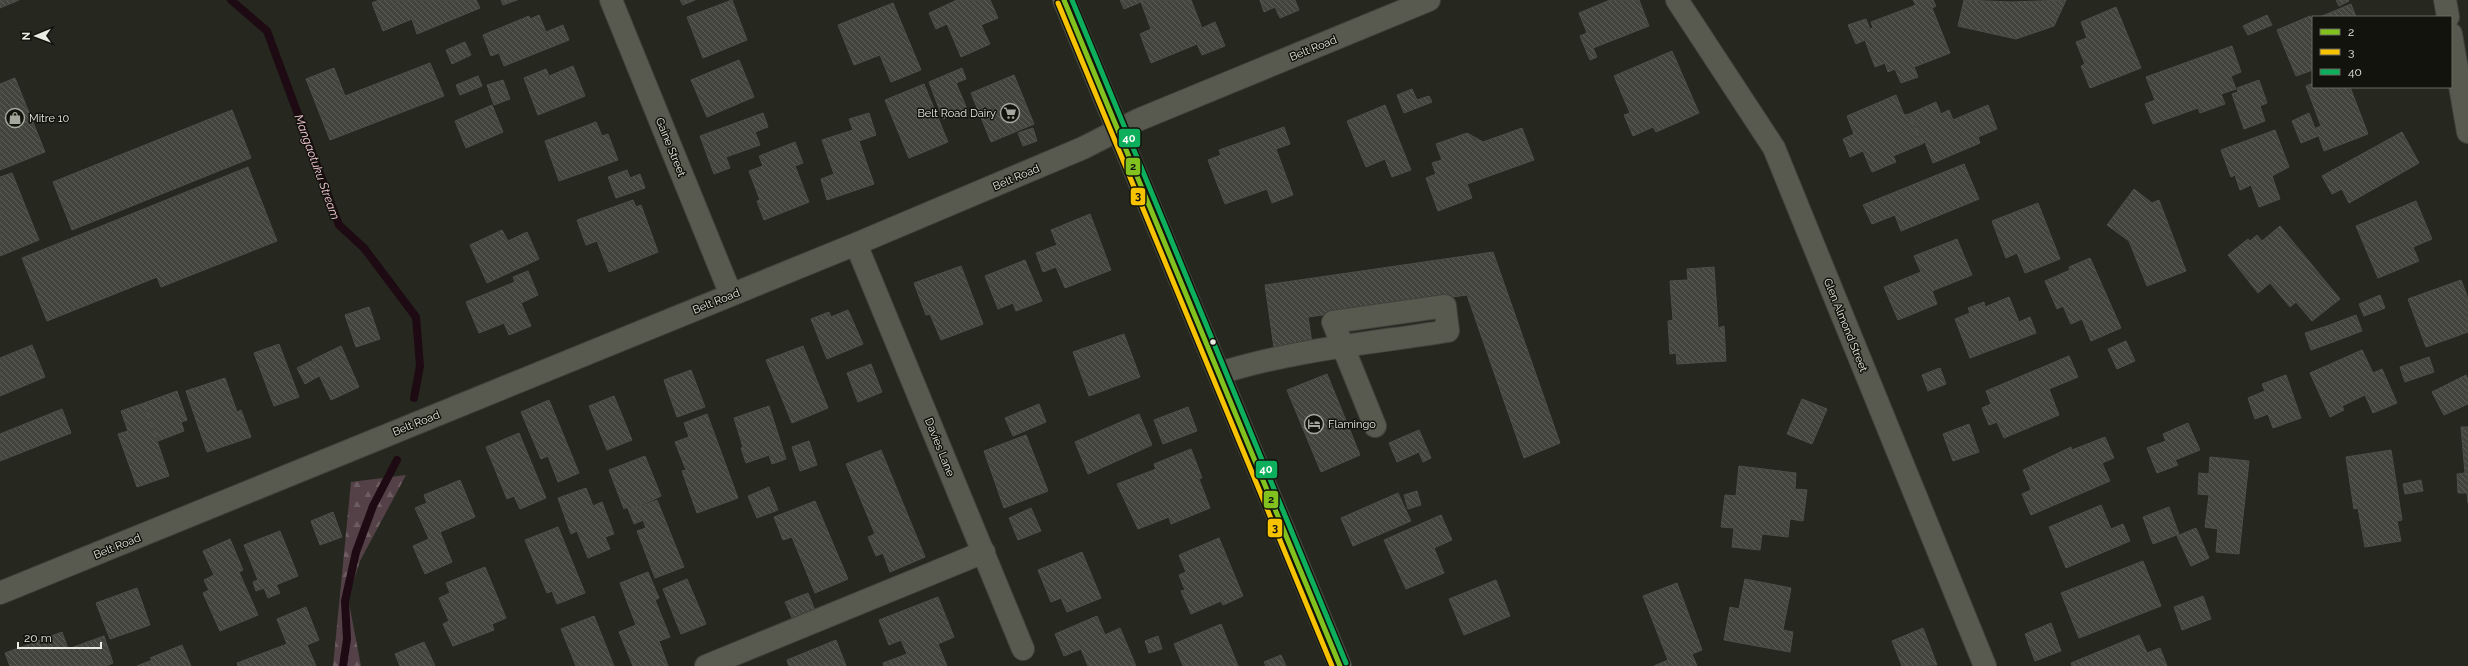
<svg xmlns="http://www.w3.org/2000/svg" width="2468" height="666" viewBox="0 0 2468 666" font-family="Raleway,sans-serif">
  <defs>
    <pattern id="forest-firs" width="22" height="20" patternUnits="userSpaceOnUse"><rect width="22" height="20" fill="#534147"/><path d="M5 1l3.5 6h-7zM16 11l3.5 6h-7z" fill="#6c5d61"/></pattern>
    <pattern id="building-back-hatch" width="6" height="6" patternUnits="userSpaceOnUse"><rect width="6" height="6" fill="#42443d"/><path d="M-1 5l2 2M0 0l6 6M5-1l2 2" fill="none" stroke="#5d5f59"/></pattern>
  </defs>
  <rect width="100%" height="100%" fill="#26281f"/>
  <path fill="url(#forest-firs)" d="M406,475L360,561L348,598L361,666H333L351,482Z"/>
  <g fill="none" stroke-linecap="round" stroke-linejoin="round">
    <path stroke="#1e0a12" stroke-width="8" d="M231,0L267,31L339,225L364,248L416,317L420,366L414,398
      M343,666L347,639L345,601L356,552L373,506L397,460"/>
  </g>
  <path fill="url(#building-back-hatch)" stroke="#4c4e47" d="M0,0H19L0,8Z
    M379,0H476L480,8L417,34L412,19L383,31L372,3Z
    M501,0H517L503,5Z
    M680,0H695L683,5Z
    M732,0L747,40L703,58L687,17Z
    M957,0H990L998,18L981,25L990,44L961,57L947,24L936,29L929,13Z
    M1120,0H1191L1202,28L1215,22L1225,46L1202,55L1197,44L1151,63L1140,34L1151,29L1141,2L1124,9Z
    M1260,0H1295L1299,10L1280,18L1275,7L1264,12Z
    M1610,0H1639L1649,26L1593,48L1597,57L1590,60L1580,36L1587,33L1579,13Z
    M1913,0H1933L1936,6L1932,8L1950,53L1914,67L1918,77L1901,83L1895,69L1888,72L1885,63L1875,67L1865,40L1856,44L1848,25L1866,19L1870,29L1873,28L1871,22L1916,5Z
    M1964,0L2011,2L2066,0L2054,26L2016,39L1958,26Z
    M2336,0H2348L2349,1L2339,6Z
    M893,3L921,70L891,82L880,55L854,65L838,25Z
    M2351,4L2356,17H2320Z
    M2116,7L2141,68L2090,88L2081,66L2085,64L2076,42L2087,38L2081,22Z
    M539,15L546,32L563,25L569,40L504,66L499,53L491,56L483,35L529,16L530,19Z
    M2267,15L2272,25L2248,35L2243,26Z
    M2310,16L2313,20V70L2296,76L2277,30Z
    M465,42L471,55L452,64L446,50Z
    M2232,46L2241,72L2231,76L2236,89L2221,94L2225,104L2200,113L2198,108L2153,124L2145,104L2155,100L2146,77Z
    M1672,51L1699,113L1656,132L1653,127L1633,136L1624,115L1630,113L1614,76Z
    M739,60L754,97L707,117L691,80Z
    M430,63L444,96L330,140L306,79L334,68L345,96Z
    M573,66L585,96L538,115L524,78L546,69L549,76Z
    M962,68L966,79L956,83L967,109L943,119L929,82Z
    M1014,75L1034,124L991,142L971,93Z
    M478,76L482,86L460,95L456,85Z
    M15,78L45,152L0,170V84Z
    M503,80L510,99L494,105L487,85Z
    M2259,80L2267,103L2260,106L2265,121L2244,129L2232,94L2238,92L2237,88Z
    M2313,83V87H2350L2368,134L2324,151L2316,128L2321,126L2306,86Z
    M924,84L948,142L909,158L885,100Z
    M1412,89L1417,100L1429,96L1432,102L1404,113L1397,95Z
    M1896,95L1904,115L1909,114L1922,144L1893,156L1896,162L1872,172L1863,151L1850,157L1843,139L1854,134L1847,116Z
    M1936,102L1941,114L1949,110L1953,120L1988,105L1997,129L1978,137L1980,143L1933,163L1925,142L1922,144L1909,114Z
    M492,105L503,132L466,148L455,121Z
    M1385,105L1411,170L1392,177L1385,159L1366,167L1347,121Z
    M232,110L251,158L72,230L53,182Z
    M763,113L768,127L755,132L760,145L726,157L730,168L714,174L700,136Z
    M869,113L876,135L859,141L874,184L827,200L821,179L834,174L822,140L853,130L849,119Z
    M2309,113L2318,136L2301,143L2292,121Z
    M596,122L602,136L608,134L618,160L559,181L545,141Z
    M1284,127L1290,144L1276,149L1293,195L1272,203L1267,189L1225,204L1208,160L1221,155L1219,150Z
    M1033,128L1037,141L1023,146L1018,133Z
    M1522,128L1534,160L1467,184L1472,198L1438,211L1426,178L1436,174L1432,163L1442,160L1436,144L1467,133L1483,142Z
    M2275,130L2289,167L2272,176L2280,199L2259,207L2251,185L2240,190L2235,175L2231,177L2221,150Z
    M2402,132L2419,163L2349,203L2342,189L2332,194L2322,176Z
    M795,142L803,163L795,166L809,202L764,220L757,201L760,200L749,171L763,166L759,156Z
    M1964,164L1979,199L1901,231L1895,215L1872,224L1863,205Z
    M248,167L277,241L161,287L157,277L47,321L22,258Z
    M627,170L630,178L640,174L645,188L616,198L608,177Z
    M12,173L39,240L0,256V177Z
    M2134,189L2152,203L2159,200L2186,271L2147,286L2129,241L2107,225Z
    M633,200L636,207L641,205L658,252L609,272L597,241L586,245L577,220Z
    M2416,201L2432,239L2413,247L2419,261L2378,278L2356,226Z
    M2038,203L2060,259L2025,273L2017,253L2006,258L1992,221Z
    M1090,214L1111,270L1065,288L1056,267L1043,272L1036,253L1057,245L1051,230Z
    M2280,226L2340,299L2312,321L2296,302L2290,307L2270,283L2258,293L2228,255L2248,239L2250,241L2257,235L2262,241Z
    M502,230L508,241L527,232L539,259L487,283L470,245Z
    M1957,239L1972,275L1932,291L1937,304L1898,320L1884,287L1921,272L1914,256Z
    M1493,252L1560,443L1524,458L1467,295L1308,317L1312,343L1274,348L1265,285Z
    M2090,258L2121,328L2091,341L2082,319L2071,324L2063,306L2057,309L2045,281L2070,270L2069,267Z
    M1025,260L1042,301L1016,311L1013,303L998,309L985,276Z
    M961,266L983,324L941,340L930,314L926,315L914,283Z
    M1714,267L1718,328L1724,326L1726,361L1677,364L1676,353L1670,354L1668,321L1673,320L1670,281L1688,280L1687,269Z
    M528,271L538,295L521,303L531,326L509,335L504,323L479,333L466,302L515,282L513,277Z
    M2461,280L2468,298V332L2426,347L2408,299Z
    M2380,295L2385,308L2364,316L2359,304Z
    M2009,297L2019,322L2030,317L2036,333L1970,358L1955,319L1970,313L1968,308L1984,302L1985,307Z
    M369,307L380,339L356,347L345,315Z
    M848,310L863,344L827,359L811,319L829,312L831,317Z
    M2356,315L2362,331L2333,342L2327,326Z
    M2327,326L2333,342L2311,350L2305,333Z
    M1124,334L1140,377L1089,396L1073,352Z
    M2126,341L2135,361L2117,369L2108,349Z
    M279,344L299,397L274,406L254,353Z
    M32,345L45,377L0,396V358Z
    M341,346L359,387L331,400L312,360Z
    M803,346L828,408L792,423L766,360Z
    M2362,350L2373,373L2382,369L2397,403L2373,413L2365,395L2342,406L2344,410L2330,417L2310,373Z
    M2069,356L2078,377L2049,389L2059,415L2004,438L1997,422L1989,425L1982,408L1991,404L1986,391Z
    M2429,357L2434,372L2405,382L2400,367Z
    M311,361L319,376L305,384L297,368Z
    M871,364L882,392L858,402L847,373Z
    M1940,368L1946,384L1928,391L1922,375Z
    M691,370L705,407L677,417L664,380Z
    M1327,374L1360,455L1321,472L1287,390Z
    M2286,375L2301,418L2273,428L2268,414L2255,419L2248,398L2265,391L2262,384Z
    M2466,375L2468,380V404L2444,415L2432,392Z
    M225,378L237,412L241,410L251,437L207,452L186,391Z
    M177,391L187,420L181,422L184,431L158,441L144,403Z
    M614,396L632,440L607,450L589,406Z
    M1802,399L1827,409L1812,444L1787,434Z
    M549,400L579,473L558,482L548,456L541,459L521,412Z
    M144,403L169,476L137,487L118,434L128,431L121,411Z
    M1039,404L1046,422L1013,436L1005,418Z
    M769,406L786,459L772,464L769,455L746,463L741,448L743,447L734,418Z
    M1188,407L1197,431L1163,444L1154,420Z
    M62,409L71,433L0,461V434Z
    M707,414L738,498L697,513L682,471L686,470L675,442L689,437L684,423Z
    M1139,414L1152,445L1088,474L1075,442Z
    M2188,423L2200,450L2175,460L2178,465L2157,473L2147,448L2166,441L2163,434Z
    M1969,424L1979,452L1953,461L1943,434Z
    M2461,427H2468V503L2467,493H2458L2457,474L2465,473Z
    M1419,430L1431,458L1423,462L1419,452L1397,462L1389,443Z
    M519,433L546,498L520,509L514,496L507,499L486,447Z
    M1026,435L1048,491L1004,508L984,451Z
    M2105,437L2114,458L2102,463L2110,481L2031,515L2022,494L2031,490L2023,470L2071,447L2072,450Z
    M809,441L817,465L800,471L792,447Z
    M1191,449L1202,478L1199,479L1210,508L1171,524L1169,517L1138,529L1117,484L1156,469L1154,464Z
    M881,450L925,557L890,572L883,553L876,556L868,537L875,534L846,464Z
    M2391,450L2402,520L2397,521L2401,541L2365,547L2358,508L2354,509L2346,457Z
    M645,456L661,496L629,511L627,507L624,509L609,470Z
    M2210,457L2249,461L2239,554L2216,552L2218,529L2205,527L2209,495L2198,494L2199,473L2209,474Z
    M1739,466L1796,473L1795,489L1807,490L1803,521L1790,519L1788,537L1762,534L1760,550L1732,547L1734,528L1721,527L1725,495L1736,496Z
    M460,480L475,517L440,532L452,562L425,574L413,546L429,539L415,508L427,503L424,495Z
    M2421,480L2423,491L2405,494L2403,484Z
    M769,487L778,510L757,518L748,496Z
    M586,488L593,506L602,502L614,534L605,537L610,549L588,558L577,531L571,534L558,498Z
    M1417,491L1421,505L1408,509L1404,495Z
    M1398,493L1411,521L1353,546L1341,518Z
    M657,500L684,567L655,578L637,531L646,528L643,520L634,524L629,511Z
    M815,501L848,579L815,593L792,537L783,540L774,517Z
    M2101,505L2111,529L2123,524L2130,541L2066,568L2049,527Z
    M2169,507L2179,534L2153,544L2143,517Z
    M1031,508L1041,531L1018,540L1009,518Z
    M333,512L342,537L320,545L311,521Z
    M1441,515L1452,540L1434,548L1444,573L1406,589L1384,540Z
    M558,527L585,593L557,604L552,591L547,593L525,540Z
    M2196,528L2209,558L2191,566L2177,536Z
    M280,531L298,576L276,585L280,593L268,598L264,588L256,591L253,582L258,580L244,545Z
    M1219,538L1243,596L1223,605L1221,601L1191,614L1181,591L1185,590L1179,575L1186,572L1179,555Z
    M230,539L243,570L239,572L258,615L220,631L203,593L209,590L204,580L214,575L203,551Z
    M1082,552L1101,598L1067,612L1061,598L1051,602L1038,570Z
    M2143,561L2161,606L2079,638L2061,593Z
    M485,567L506,618L492,624L494,630L453,646L443,624L449,621L439,598L450,593L446,583Z
    M648,572L659,598L655,600L670,637L659,641L668,666H633L619,632L636,625L620,583Z
    M687,579L706,624L681,634L663,589Z
    M1745,579L1791,588L1783,630L1793,632L1790,652L1724,640L1730,607L1739,609Z
    M1496,580L1510,616L1464,635L1449,599Z
    M1677,583L1702,650L1692,654L1697,666H1654L1668,660L1643,596Z
    M137,588L150,625L110,639L96,603Z
    M808,593L816,613L794,622L785,602Z
    M2203,596L2211,619L2182,630L2174,607Z
    M938,597L954,637L938,644L947,666H884L883,663L907,654L901,640L889,645L879,620Z
    M306,607L319,640L307,645L316,666H238L237,663L287,644L277,619Z
    M594,616L614,666H576L561,629Z
    M1097,616L1105,635L1120,628L1136,666H1088L1081,649L1064,656L1055,634Z
    M2051,623L2061,651L2035,661L2025,634Z
    M1221,624L1238,666H1183L1174,644Z
    M1923,628L1937,665L1902,666L1892,641Z
    M62,632L68,649L104,636L113,663L106,666H10L5,653Z
    M2139,635L2147,653L2160,648L2167,666H2072L2071,663Z
    M1158,636L1162,649L1149,653L1145,641Z
    M836,640L846,666H789L787,660Z
    M424,642L435,666H400L395,654Z
    M182,645L191,666H137L152,660L150,658Z
    M1281,655L1286,666H1266L1264,662Z"/>
  <g fill="none" stroke-linecap="round" stroke-linejoin="round">
    <g stroke="#40423b" stroke-width="24">
      <path id="minor" d="M611,0L731,295
        M1677,0L1774,148L1985,666
        M2445,0L2448,17
        M2451,34L2468,132
        M856,244L1023,649
        M1220,373C1292,350 1373,343 1448,331L1445,306L1333,322L1375,426
        M0,593L856,244L1083,148L1138,120L1429,0
        M706,666L984,552"/>
    </g>
    <g stroke="#40423b" stroke-width="24">
      <path id="major" d="M1064,0L1340,666"/>
    </g>
    <use href="#minor" stroke="#585a4f" stroke-width="22"/>
    <use href="#major" stroke="#606355" stroke-width="22"/>
    <g stroke="#12130c" stroke-width="8">
      <path id="bus-1" d="M1064,0L1340,666"/>
    </g>
    <g stroke="#12130c" stroke-width="8">
      <path id="bus-2" d="M1058,3L1332,666"/>
    </g>
    <g stroke="#12130c" stroke-width="8">
      <path id="bus-3" d="M1072,0L1346,663"/>
    </g>
    <use href="#bus-1" stroke="#82c21f" stroke-width="5"/>
    <use href="#bus-2" stroke="#f7c200" stroke-width="5"/>
    <use href="#bus-3" stroke="#0daf5c" stroke-width="5"/>
  </g>
  <defs>
    <g id="supermarket-ring" transform="scale(1)"><circle r="9.5" fill="#12130c" stroke="#a4a79c" stroke-width="1.5"/><path d="M-6-5.5h2.5l.6 2H6L4.5 2H-2.5L-4.4-4H-6ZM-1.5 3.2a1.3 1.3 0 1 0 .1 0ZM3 3.2a1.3 1.3 0 1 0 .1 0Z" fill="#a4a79c"/></g>
    <g id="shop-ring" transform="scale(1)"><circle r="9.5" fill="#12130c" stroke="#a4a79c" stroke-width="1.5"/><path d="M-5-2.5h2.3a2.7 3.5 0 0 1 5.4 0H5L5.5 6h-11ZM-1.5-2.5h3a1.5 2.3 0 0 0-3 0Z" fill="#a4a79c"/></g>
    <g id="hotel-ring" transform="scale(1)"><circle r="9.5" fill="#12130c" stroke="#a4a79c" stroke-width="1.5"/><path d="M-6-4.5h1.5V1H6V5H4.5V3h-9V5H-6ZM-4 0a1.8 1.8 0 1 1 3.6 0ZM.5 0V-2.5h3Q6-2.5 6 0Z" fill="#a4a79c"/></g>
  </defs>
  <g fill-rule="evenodd">
    <use href="#supermarket-ring" x="1010" y="113"/>
    <use href="#shop-ring" x="15" y="118"/>
    <use href="#hotel-ring" x="1314" y="424"/>
  </g>
  <circle fill="#e8ebe0" stroke="#12130c" stroke-width="1.5" cx="1213" cy="342" r="3.5"/>
  <g text-anchor="middle" stroke-width="3" stroke-linejoin="round" paint-order="stroke">
    <g font-size="11" fill="#e8ebe0" stroke="#12130c">
      <text transform="translate(1313 48) rotate(-22)" y="4">Belt Road</text>
      <text transform="translate(671 147) rotate(68)" y="4">Gaine Street</text>
      <text transform="translate(1016 177) rotate(-23)" y="4">Belt Road</text>
      <text transform="translate(716 301) rotate(-22)" y="4">Belt Road</text>
      <text transform="translate(1846 325) rotate(68)" y="4">Glen Almond Street</text>
      <text transform="translate(416 423) rotate(-22)" y="4">Belt Road</text>
      <text transform="translate(940 447) rotate(68)" y="4">Davies Lane</text>
      <text transform="translate(117 546) rotate(-22)" y="4">Belt Road</text>
    </g>
    <g font-size="11" fill="#e8ebe0" stroke="#12130c" text-anchor="start">
      <text x="996" y="117" text-anchor="end">Belt Road Dairy</text>
      <text x="29" y="122">Mitre 10</text>
      <text x="1328" y="428">Flamingo</text>
    </g>
    <g font-size="12" font-style="italic" fill="#fbcbde" stroke="#12130c">
      <text transform="translate(317 167) rotate(70)" y="4">Mangaotuku Stream</text>
    </g>
  </g>
  <g stroke="#12130c" stroke-width="1.5">
    <rect x="1118" y="128" width="23" height="20" rx="4" fill="#0daf5c"/>
    <rect x="1125" y="157" width="16" height="19" rx="4" fill="#82c21f"/>
    <rect x="1130" y="187" width="16" height="19" rx="4" fill="#f7c200"/>
    <rect x="1255" y="460" width="23" height="19" rx="4" fill="#0daf5c"/>
    <rect x="1263" y="490" width="16" height="19" rx="4" fill="#82c21f"/>
    <rect x="1267" y="518" width="16" height="20" rx="4" fill="#f7c200"/>
  </g>
  <g font-size="11" text-anchor="middle" font-weight="bold" fill="#fff">
    <text x="1129" y="142">40</text>
    <text x="1266" y="473">40</text>
  </g>
  <g font-size="11" text-anchor="middle" font-weight="bold" fill="#111">
    <text x="1133" y="170">2</text>
    <text x="1138" y="200">3</text>
    <text x="1271" y="503">2</text>
    <text x="1275" y="532">3</text>
  </g>
  <rect x="2312" y="16" width="140" height="72" fill="#12130c" stroke="#686961"/>
  <rect x="2320" y="29" width="20" height="6" fill="#82c21f" stroke="#686961"/>
  <text x="2348" y="36" font-size="12" fill="#e8ebe0">2</text>
  <rect x="2320" y="49" width="20" height="6" fill="#f7c200" stroke="#686961"/>
  <text x="2348" y="56" font-size="12" fill="#e8ebe0">3</text>
  <rect x="2320" y="69" width="20" height="6" fill="#0daf5c" stroke="#686961"/>
  <text x="2348" y="76" font-size="12" fill="#e8ebe0">40</text>
  <g transform="translate(36 36) rotate(269)" stroke="#12130c" stroke-width="3" paint-order="stroke">
  <path d="M0-3L7 15L0 10L-7 15Z" fill="#e8ebe0"/>
  <text y="-6" font-size="11" font-weight="bold" text-anchor="middle" fill="#e8ebe0">N</text>
  </g>
  <path d="M18 642v6h83v-6" fill="none" stroke="#e8ebe0" stroke-width="2"/>
  <text x="24" y="642" font-size="12" fill="#e8ebe0" stroke="#12130c" stroke-width="3" paint-order="stroke">20 m</text>
</svg>
